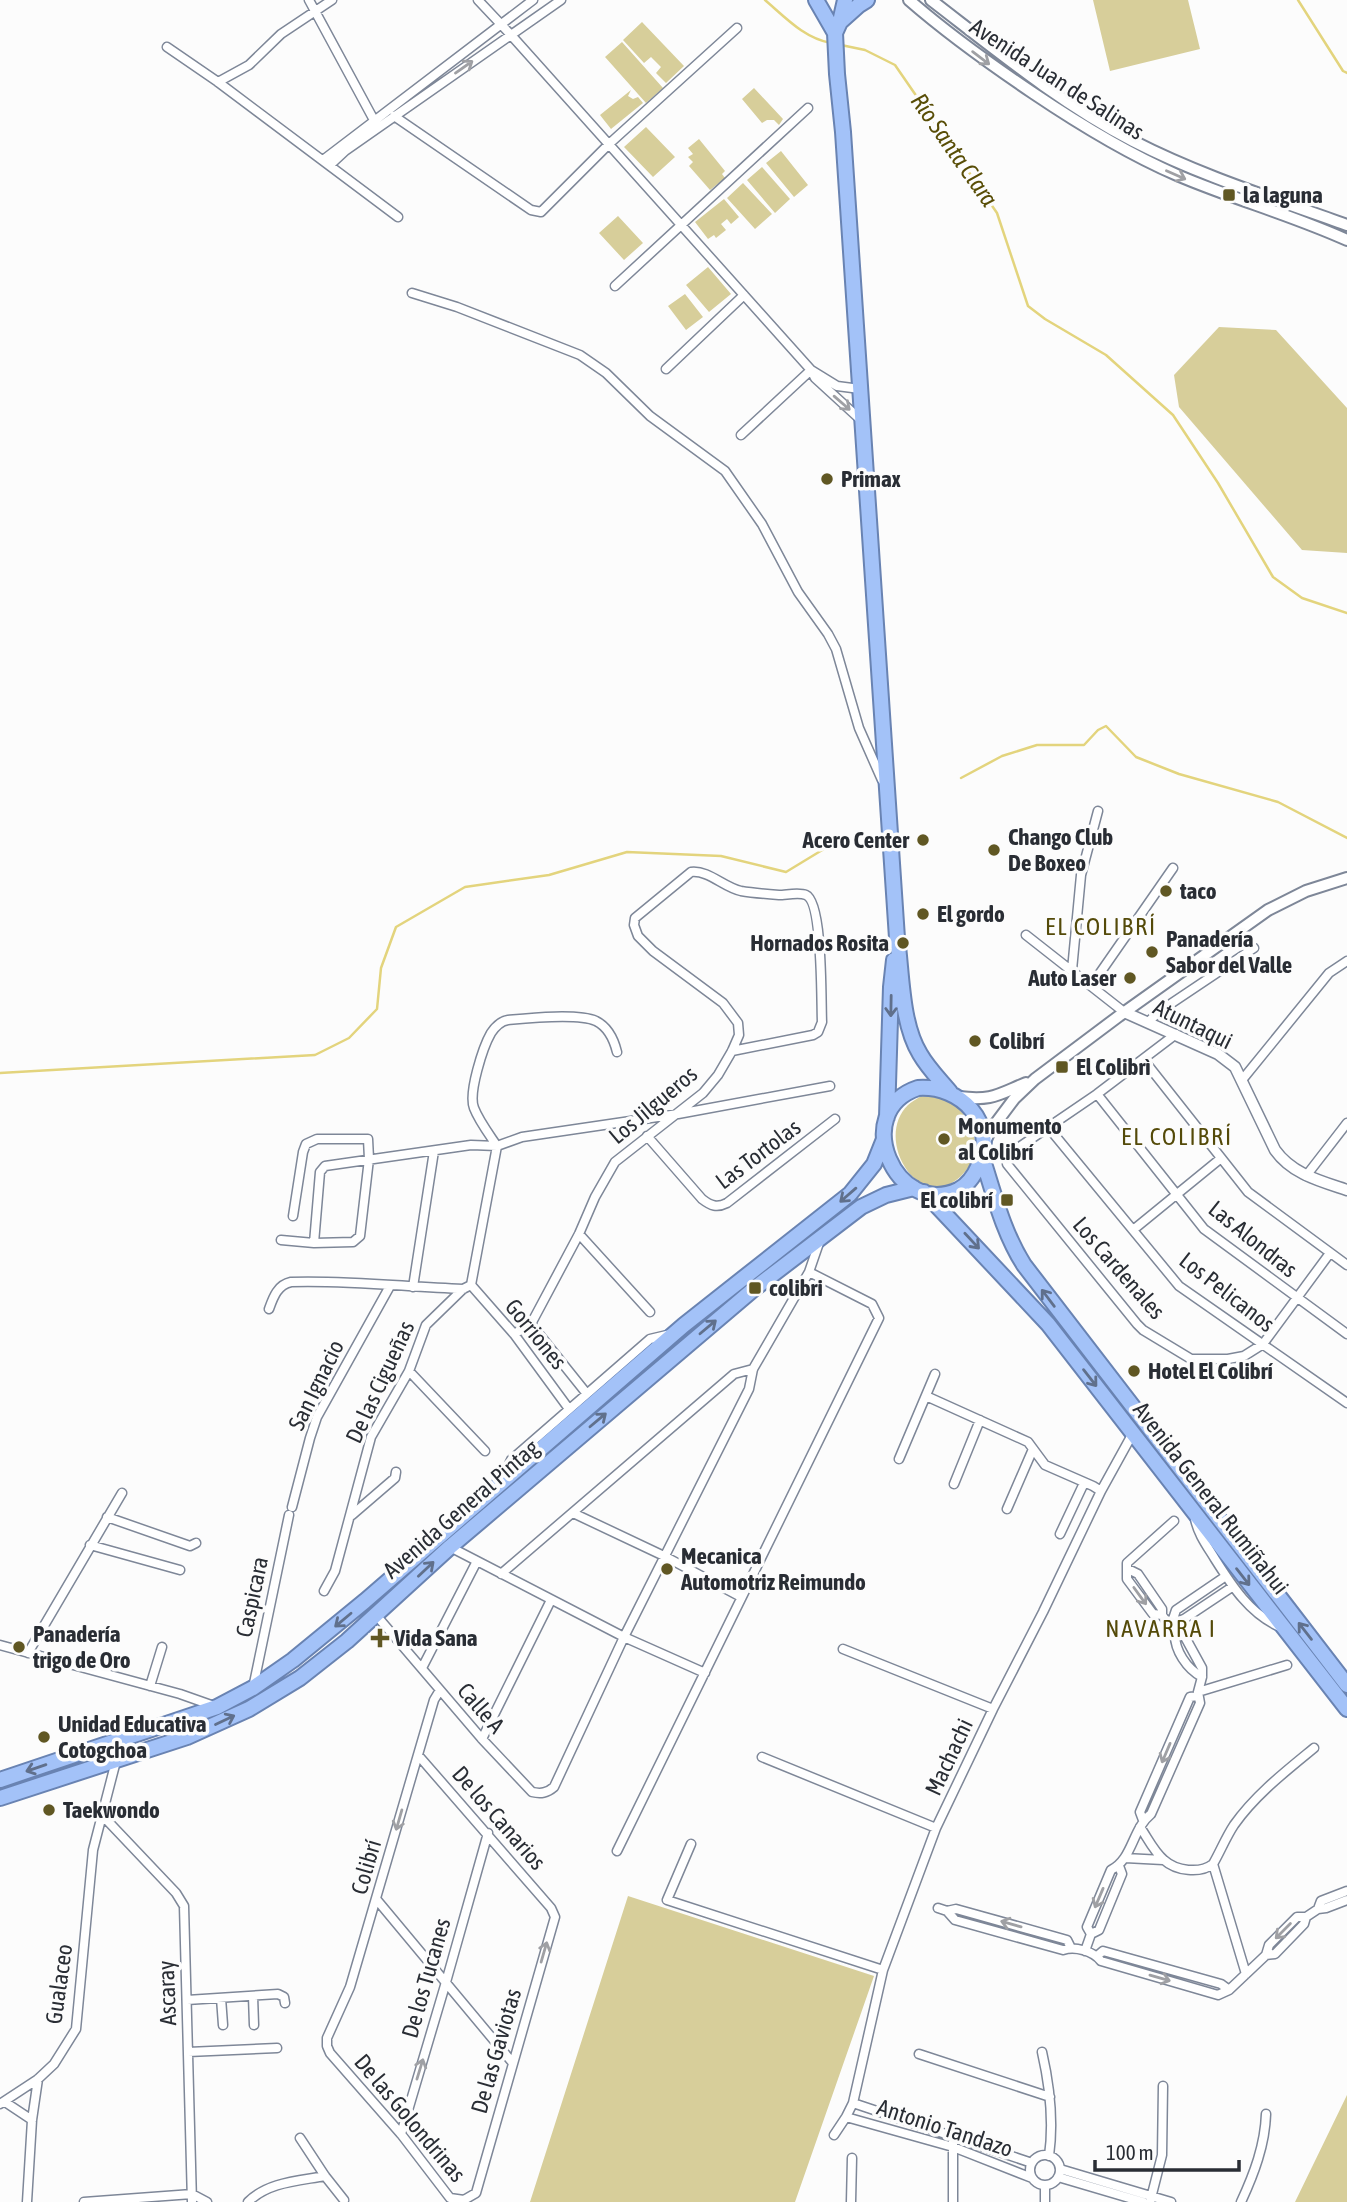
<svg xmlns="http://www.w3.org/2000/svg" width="1347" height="2202" viewBox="0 0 1347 2202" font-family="'Asap Condensed',sans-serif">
  <rect width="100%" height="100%" fill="#fcfcfc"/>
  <path fill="#d7ce9a" d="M1093,0H1188L1200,49L1110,71Z
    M642,22L684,66L666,83L656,73L661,67L651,57L644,63L623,40Z
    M622,42L663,88L646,103L605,57Z
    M754,88L783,119L779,125L774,120H767L762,123L742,99Z
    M631,90L628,96L633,99L638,97L643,103L611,129L600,115Z
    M646,127L675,157L653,177L624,147Z
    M699,139L725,171L722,174L725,178L710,190L689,166L693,162L688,157L693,154L688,148Z
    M781,151L808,185L794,197L766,163Z
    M762,167L790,199L775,213L747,180Z
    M743,183L772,214L755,229L727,198Z
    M724,199L739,217L731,224L727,219L721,224L726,230L716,238L714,235L708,239L695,222Z
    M618,216L643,243L624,260L599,233Z
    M708,267L731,294L709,312L686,285Z
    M685,294L703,317L686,330L668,306Z
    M1219,327L1276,330L1347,408V553L1302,550L1179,407L1174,375Z
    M921,1096C928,1096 936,1095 942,1098C962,1106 976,1127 975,1148C975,1159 968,1169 961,1176C919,1216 873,1139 908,1105C911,1102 917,1099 921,1096Z
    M628,1896L874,1976L795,2202H530Z
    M1347,2095V2202H1295Z"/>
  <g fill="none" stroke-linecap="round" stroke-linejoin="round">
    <path stroke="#e3d47d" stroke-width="2.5" d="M765,0C786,18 804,38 831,43
      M1298,0L1343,71L1347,73
      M841,45L865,50L895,65L997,213L1028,306L1045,319L1106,355L1173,415L1218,483L1273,577L1302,598L1347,613
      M961,778L1002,756L1037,745H1084L1098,730L1106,726L1136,757L1179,774L1278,802L1347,838
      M0,1073L315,1055L349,1038L377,1009L381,968L396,927L465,887L549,875L627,852L721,856L786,872L842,838"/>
    <g stroke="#7e8798" stroke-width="11">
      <path id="minor" d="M309,0L375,122
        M478,0L511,35L811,370L815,378L862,421
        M167,47L218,82L398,217
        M218,82L249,65L281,34L332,0
        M394,116L531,210L541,212L609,144L737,28
        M323,160L533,0
        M330,165L345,151L561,0
        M615,286L808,108
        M412,293L457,307L580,355L606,373L650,416L725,471L762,524L798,592L828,634L836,649L859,728L882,780
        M666,369L744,295
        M811,370L837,386L860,389
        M741,435L811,370
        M1026,935L1124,1012
        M1072,970L1081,875L1098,811
        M1091,986L1173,868
        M1148,1022L1160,1011L1254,948
        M1176,1034L1097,1094L1012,1152L1007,1158V1164L1137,1324L1143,1330L1191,1359H1228L1244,1356L1263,1344L1330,1253
        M1143,1059L1248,1192L1347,1265
        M1242,1080L1329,973L1347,961
        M1097,1094L1204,1229L1347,1334
        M1048,1127L1179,1286L1347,1403
        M647,1136L702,1199C711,1206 717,1208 727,1203L835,1119
        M1306,1176L1347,1123
        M1133,1230L1220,1159
        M579,1234L650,1312
        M281,1240L314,1243L353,1242L360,1236L369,1159L368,1139H317L306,1144L303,1152L293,1216
        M314,1243L320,1172L325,1166L471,1145L497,1146L522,1137L678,1114L830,1086
        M471,1285L497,1146C489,1134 479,1121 474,1108C468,1093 483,1047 491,1033C495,1027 501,1021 508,1020C529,1018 578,1013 596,1021C608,1027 614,1040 617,1052
        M471,1285L514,1334L569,1409
        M413,1287L434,1151
        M269,1309C273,1298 277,1285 291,1282C348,1280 406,1287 463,1289
        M531,1324L587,1394
        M514,1334L531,1324L579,1234L595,1197L615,1162L703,1093L718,1075L732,1051L739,1035L738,1023L723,1003L653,951L638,936L634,925L635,918L691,872C709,870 723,887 741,891C753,893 766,894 779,895C786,895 799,892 806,895C823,902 821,1002 822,1022L818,1032L813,1035L732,1051
        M409,1371L485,1451
        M926,1396L1028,1442L1045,1465L1093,1486L1101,1491
        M899,1459L935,1374
        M503,1477L511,1460L650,1339L671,1334
        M954,1484L980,1420
        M292,1507L310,1438L317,1417L390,1286
        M1007,1509L1033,1449
        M573,1513L664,1556L741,1597
        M352,1515L395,1478L396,1472
        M107,1517L190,1546L196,1543
        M1195,1519C1198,1534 1207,1546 1215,1559C1232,1586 1250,1614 1280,1627
        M1060,1534L1084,1483
        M90,1545L180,1570
        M450,1547L624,1637L705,1673
        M501,1574L734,1374L753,1369
        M324,1591L335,1571L371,1437L409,1371L426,1325L463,1289L471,1285
        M376,1615L482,1739L532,1792C541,1794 547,1793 554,1787L624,1637L749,1389L753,1369L809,1272L819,1243
        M1162,1615L1153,1614L1127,1579V1563L1174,1521
        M1171,1625L1176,1610L1226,1576
        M1171,1625L1184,1619L1232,1587
        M1175,1633C1174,1650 1187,1669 1202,1677
        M0,1645L180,1694L214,1706
        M843,1649L993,1709
        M28,1653L122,1493
        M422,1668L477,1561
        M150,1686L162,1647
        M253,1688L289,1515
        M1198,1692L1287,1665
        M482,1739L551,1600
        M418,1755L551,1908L555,1917L476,2193L464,2200L450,2198L401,2134L330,2053L327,2046V2038L350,1987L434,1700L440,1690
        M762,1757L936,1828
        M102,1815L176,1893L184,1906L192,2202
        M1143,1820L1140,1812L1190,1697L1197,1696
        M1140,1827C1147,1837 1154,1852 1164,1860C1176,1871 1200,1874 1213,1864
        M691,1844L667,1900L883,1970
        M617,1851L879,1318L872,1304L809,1272
        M1125,1858L1163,1860
        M377,1900L512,2062
        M938,1908L947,1911L955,1920L1063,1950C1075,1946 1093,1951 1101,1961L1218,1995L1229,1990L1266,1955L1269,1945L1297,1917H1306
        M1318,1909L1326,1908L1347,1900
        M947,1911L956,1909L1067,1940L1071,1948
        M1091,1934L1099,1930L1122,1874L1119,1866
        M1085,1951L1091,1934L1087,1927L1111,1870C1133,1859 1132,1829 1151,1814L1200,1703L1198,1692L1202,1677V1668L1185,1637L1175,1633L1162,1615V1609L1138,1574L1128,1569
        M1266,1955L1275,1954L1304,1924L1306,1917L1318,1909L1321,1901L1347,1891
        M1097,1956L1103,1951L1221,1984L1229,1990
        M1246,1974L1213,1864C1220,1852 1226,1837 1234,1825C1255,1795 1286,1771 1314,1748
        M253,1996L254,2025
        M221,1998L223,2025
        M187,2000L278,1994L284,1997L285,2003
        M188,2052L277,2048
        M1042,2052C1050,2087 1054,2121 1049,2156
        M919,2054L1050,2097
        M5,2102L32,2120
        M853,2103L1032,2163
        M0,2104L38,2079L54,2064L76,2029L93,1850L116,1761
        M846,2117L953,2147L1032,2178
        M401,2134L446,1982L488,1833
        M834,2135L846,2117L853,2103L883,1970L936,1828L993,1709L1043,1612L1101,1491L1133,1433
        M300,2138L325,2176L344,2200
        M953,2142V2202
        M1030 2170a15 15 0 1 1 30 0a15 15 0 1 1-30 0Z
        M1060,2169L1171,2202
        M1058,2177L1143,2202
        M1045,2185V2202
        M27,2202L32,2120L38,2079
        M84,2202L192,2194L207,2202
        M248,2202C268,2182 298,2181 325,2176
        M851,2202L852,2158
        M1150,2202L1162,2155L1163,2086
        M1241,2202C1254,2174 1265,2145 1266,2114"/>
    </g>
    <g stroke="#7e8798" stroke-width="13">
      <path id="tertiary" d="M1124,1012L1218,1054L1235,1067L1275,1150C1292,1174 1320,1181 1347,1190"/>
    </g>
    <g stroke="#7e8798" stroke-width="14">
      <path id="secondary" d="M909,0C948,34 990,64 1033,93C1079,124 1126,153 1177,175C1233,199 1292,215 1347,240
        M931,0C996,50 1060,103 1133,141C1201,176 1275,199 1347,225
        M959,1097C992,1101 997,1095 1026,1083
        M984,1144L990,1131L1014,1099L1035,1079L1119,1016L1268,910L1306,891L1347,878"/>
    </g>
    <g stroke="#6983b2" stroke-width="18">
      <path id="trunk" d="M816,0L835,33
        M845,0L840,22L835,33L837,74L843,132L897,938C902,974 901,1023 920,1054C928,1068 940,1080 950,1092
        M840,22L859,5L867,0
        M918,1088C961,1085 997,1123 979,1165C975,1174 968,1185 958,1190C896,1219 849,1111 918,1088Z
        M887,1117L891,987L894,960
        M982,1157C994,1194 1003,1232 1024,1265L1347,1685
        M924,1192L1048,1324L1347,1709
        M0,1780L217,1707L253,1688L293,1660L365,1601L684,1325L850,1194L874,1164L884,1139
        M0,1798L187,1737L249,1709L300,1678L347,1641L450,1547L755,1288L861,1207L886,1195L914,1188"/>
    </g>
    <use href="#minor" stroke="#fff" stroke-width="8"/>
    <use href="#tertiary" stroke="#fff" stroke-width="10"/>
    <use href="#secondary" stroke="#fff" stroke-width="10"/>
    <use href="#trunk" stroke="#a3c2f8" stroke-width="14"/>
  </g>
  <defs><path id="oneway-shaft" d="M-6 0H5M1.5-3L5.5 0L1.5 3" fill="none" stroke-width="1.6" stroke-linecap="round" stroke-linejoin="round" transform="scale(1.75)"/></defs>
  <g stroke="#9fa0a4">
    <use href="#oneway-shaft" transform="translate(981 58) rotate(37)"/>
    <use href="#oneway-shaft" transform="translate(464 67) rotate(-35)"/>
    <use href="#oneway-shaft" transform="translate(1176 175) rotate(24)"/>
    <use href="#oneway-shaft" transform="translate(842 403) rotate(41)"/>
    <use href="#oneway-shaft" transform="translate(1140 1596) rotate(54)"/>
    <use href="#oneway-shaft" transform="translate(1166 1753) rotate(113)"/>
    <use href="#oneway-shaft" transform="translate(399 1820) rotate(106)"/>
    <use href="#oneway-shaft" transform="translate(1099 1898) rotate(113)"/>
    <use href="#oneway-shaft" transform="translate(1011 1924) rotate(-164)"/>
    <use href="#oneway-shaft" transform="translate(1283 1931) rotate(135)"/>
    <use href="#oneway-shaft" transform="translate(544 1952) rotate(-74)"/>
    <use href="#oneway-shaft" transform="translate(1160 1978) rotate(16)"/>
    <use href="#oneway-shaft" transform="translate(420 2069) rotate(-73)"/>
  </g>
  <g stroke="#60708c">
    <use href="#oneway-shaft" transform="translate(891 1006) rotate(91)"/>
    <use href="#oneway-shaft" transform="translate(848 1195) rotate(139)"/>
    <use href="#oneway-shaft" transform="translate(972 1241) rotate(47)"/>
    <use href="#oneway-shaft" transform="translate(1048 1298) rotate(-127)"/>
    <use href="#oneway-shaft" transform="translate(708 1327) rotate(-40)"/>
    <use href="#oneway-shaft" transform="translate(1090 1378) rotate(52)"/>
    <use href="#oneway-shaft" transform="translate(598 1420) rotate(-40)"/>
    <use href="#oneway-shaft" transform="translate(426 1569) rotate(-43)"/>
    <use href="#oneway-shaft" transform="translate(1243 1577) rotate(52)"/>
    <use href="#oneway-shaft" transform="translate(343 1620) rotate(140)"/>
    <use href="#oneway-shaft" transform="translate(1305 1631) rotate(-128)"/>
    <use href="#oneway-shaft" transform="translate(225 1720) rotate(-25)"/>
    <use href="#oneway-shaft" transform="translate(36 1768) rotate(161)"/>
  </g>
  <g fill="#605723" stroke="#fcfcfc" stroke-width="2.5">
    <rect x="1222" y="188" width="14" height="14" rx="3.5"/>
    <circle cx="827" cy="479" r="7"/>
    <circle cx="923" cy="840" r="7"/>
    <circle cx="994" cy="850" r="7"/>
    <circle cx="1166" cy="891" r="7"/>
    <circle cx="923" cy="914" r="7"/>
    <circle cx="903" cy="943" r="7"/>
    <circle cx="1152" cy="952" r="7"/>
    <circle cx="1130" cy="978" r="7"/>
    <circle cx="975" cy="1041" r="7"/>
    <rect x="1055" y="1060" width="14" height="14" rx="3.5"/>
    <circle cx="944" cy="1139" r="7"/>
    <rect x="1000" y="1193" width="14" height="14" rx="3.5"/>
    <rect x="748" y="1281" width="14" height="14" rx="3.5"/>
    <circle cx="1134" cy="1371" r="7"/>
    <circle cx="667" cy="1569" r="7"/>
    <path d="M376.5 1627.5h7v7h7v7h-7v7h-7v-7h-7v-7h7z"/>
    <circle cx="19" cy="1647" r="7"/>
    <circle cx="44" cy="1737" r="7"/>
    <circle cx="49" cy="1810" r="7"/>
  </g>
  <g text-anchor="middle" stroke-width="7" stroke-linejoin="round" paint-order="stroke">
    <g font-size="23" fill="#292d34" stroke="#fcfcfc">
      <text transform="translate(1057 79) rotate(33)" y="8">Avenida Juan de Salinas</text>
      <text transform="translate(1193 1024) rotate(26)" y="8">Atuntaqui</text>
      <text transform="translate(653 1105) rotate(-40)" y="8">Los Jilgueros</text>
      <text transform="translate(758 1154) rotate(-37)" y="8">Las Tortolas</text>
      <text transform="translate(1253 1239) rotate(39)" y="8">Las Alondras</text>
      <text transform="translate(1119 1268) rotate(49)" y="8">Los Cardenales</text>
      <text transform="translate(1227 1292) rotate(38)" y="8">Los Pelicanos</text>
      <text transform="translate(536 1334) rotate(51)" y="8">Gorriones</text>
      <text transform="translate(380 1382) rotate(-65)" y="8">De las Cigueñas</text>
      <text transform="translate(316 1385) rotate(-64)" y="8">San Ignacio</text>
      <text transform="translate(1211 1498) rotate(52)" y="8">Avenida General Rumiñahui</text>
      <text transform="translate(461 1509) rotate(-41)" y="8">Avenida General Pintag</text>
      <text transform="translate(252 1597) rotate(-78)" y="8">Caspicara</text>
      <text transform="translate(481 1708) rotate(49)" y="8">Calle A</text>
      <text transform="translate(949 1757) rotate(-65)" y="8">Machachi</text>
      <text transform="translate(499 1818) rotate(49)" y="8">De los Canarios</text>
      <text transform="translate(366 1867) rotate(-74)" y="8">Colibrí</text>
      <text transform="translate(426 1978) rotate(-74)" y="8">De los Tucanes</text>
      <text transform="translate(59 1984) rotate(-82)" y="8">Gualaceo</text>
      <text transform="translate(167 1993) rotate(-92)" y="8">Ascaray</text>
      <text transform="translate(496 2051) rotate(-74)" y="8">De las Gaviotas</text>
      <text transform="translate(410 2118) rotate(50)" y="8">De las Golondrinas</text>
      <text transform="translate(945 2128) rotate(18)" y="8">Antonio Tandazo</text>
    </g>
    <g font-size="23" font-weight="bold" fill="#292d34" stroke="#fcfcfc" text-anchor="start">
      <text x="1243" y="203">la laguna</text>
      <text x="841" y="487">Primax</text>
      <text x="1008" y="845">Chango Club<tspan x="1008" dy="26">De Boxeo</tspan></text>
      <text x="909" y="848" text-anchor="end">Acero Center</text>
      <text x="1180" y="899">taco</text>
      <text x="937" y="922">El gordo</text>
      <text x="1166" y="947">Panadería<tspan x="1166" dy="26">Sabor del Valle</tspan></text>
      <text x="889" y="951" text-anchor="end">Hornados Rosita</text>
      <text x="1116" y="986" text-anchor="end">Auto Laser</text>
      <text x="989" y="1049">Colibrí</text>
      <text x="1076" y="1075">El Colibrì</text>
      <text x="958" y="1134">Monumento<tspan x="958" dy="26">al Colibrí</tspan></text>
      <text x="993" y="1208" text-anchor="end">El colibrí</text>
      <text x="769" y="1296">colibri</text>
      <text x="1148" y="1379">Hotel El Colibrí</text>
      <text x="681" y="1564">Mecanica<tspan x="681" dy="26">Automotriz Reimundo</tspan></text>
      <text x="33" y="1642">Panadería<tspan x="33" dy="26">trigo de Oro</tspan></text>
      <text x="394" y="1646">Vida Sana</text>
      <text x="58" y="1732">Unidad Educativa<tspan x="58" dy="26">Cotogchoa</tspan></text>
      <text x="63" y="1818">Taekwondo</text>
    </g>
    <g font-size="24" font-style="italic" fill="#584d06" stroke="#fcfcfc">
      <text transform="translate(954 150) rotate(55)" y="8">Río Santa Clara</text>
    </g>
    <g font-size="24" letter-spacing="2" fill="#544a09" stroke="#fcfcfc">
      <text x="1101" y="935">EL COLIBRÍ</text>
      <text x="1177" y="1145">EL COLIBRÍ</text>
      <text x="1161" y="1637">NAVARRA I</text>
    </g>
  </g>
  <path d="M1095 2160v10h144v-10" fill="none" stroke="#292d34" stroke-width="3.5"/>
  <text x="1106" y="2160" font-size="21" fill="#292d34" stroke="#fcfcfc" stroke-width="5" paint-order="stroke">100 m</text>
</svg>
